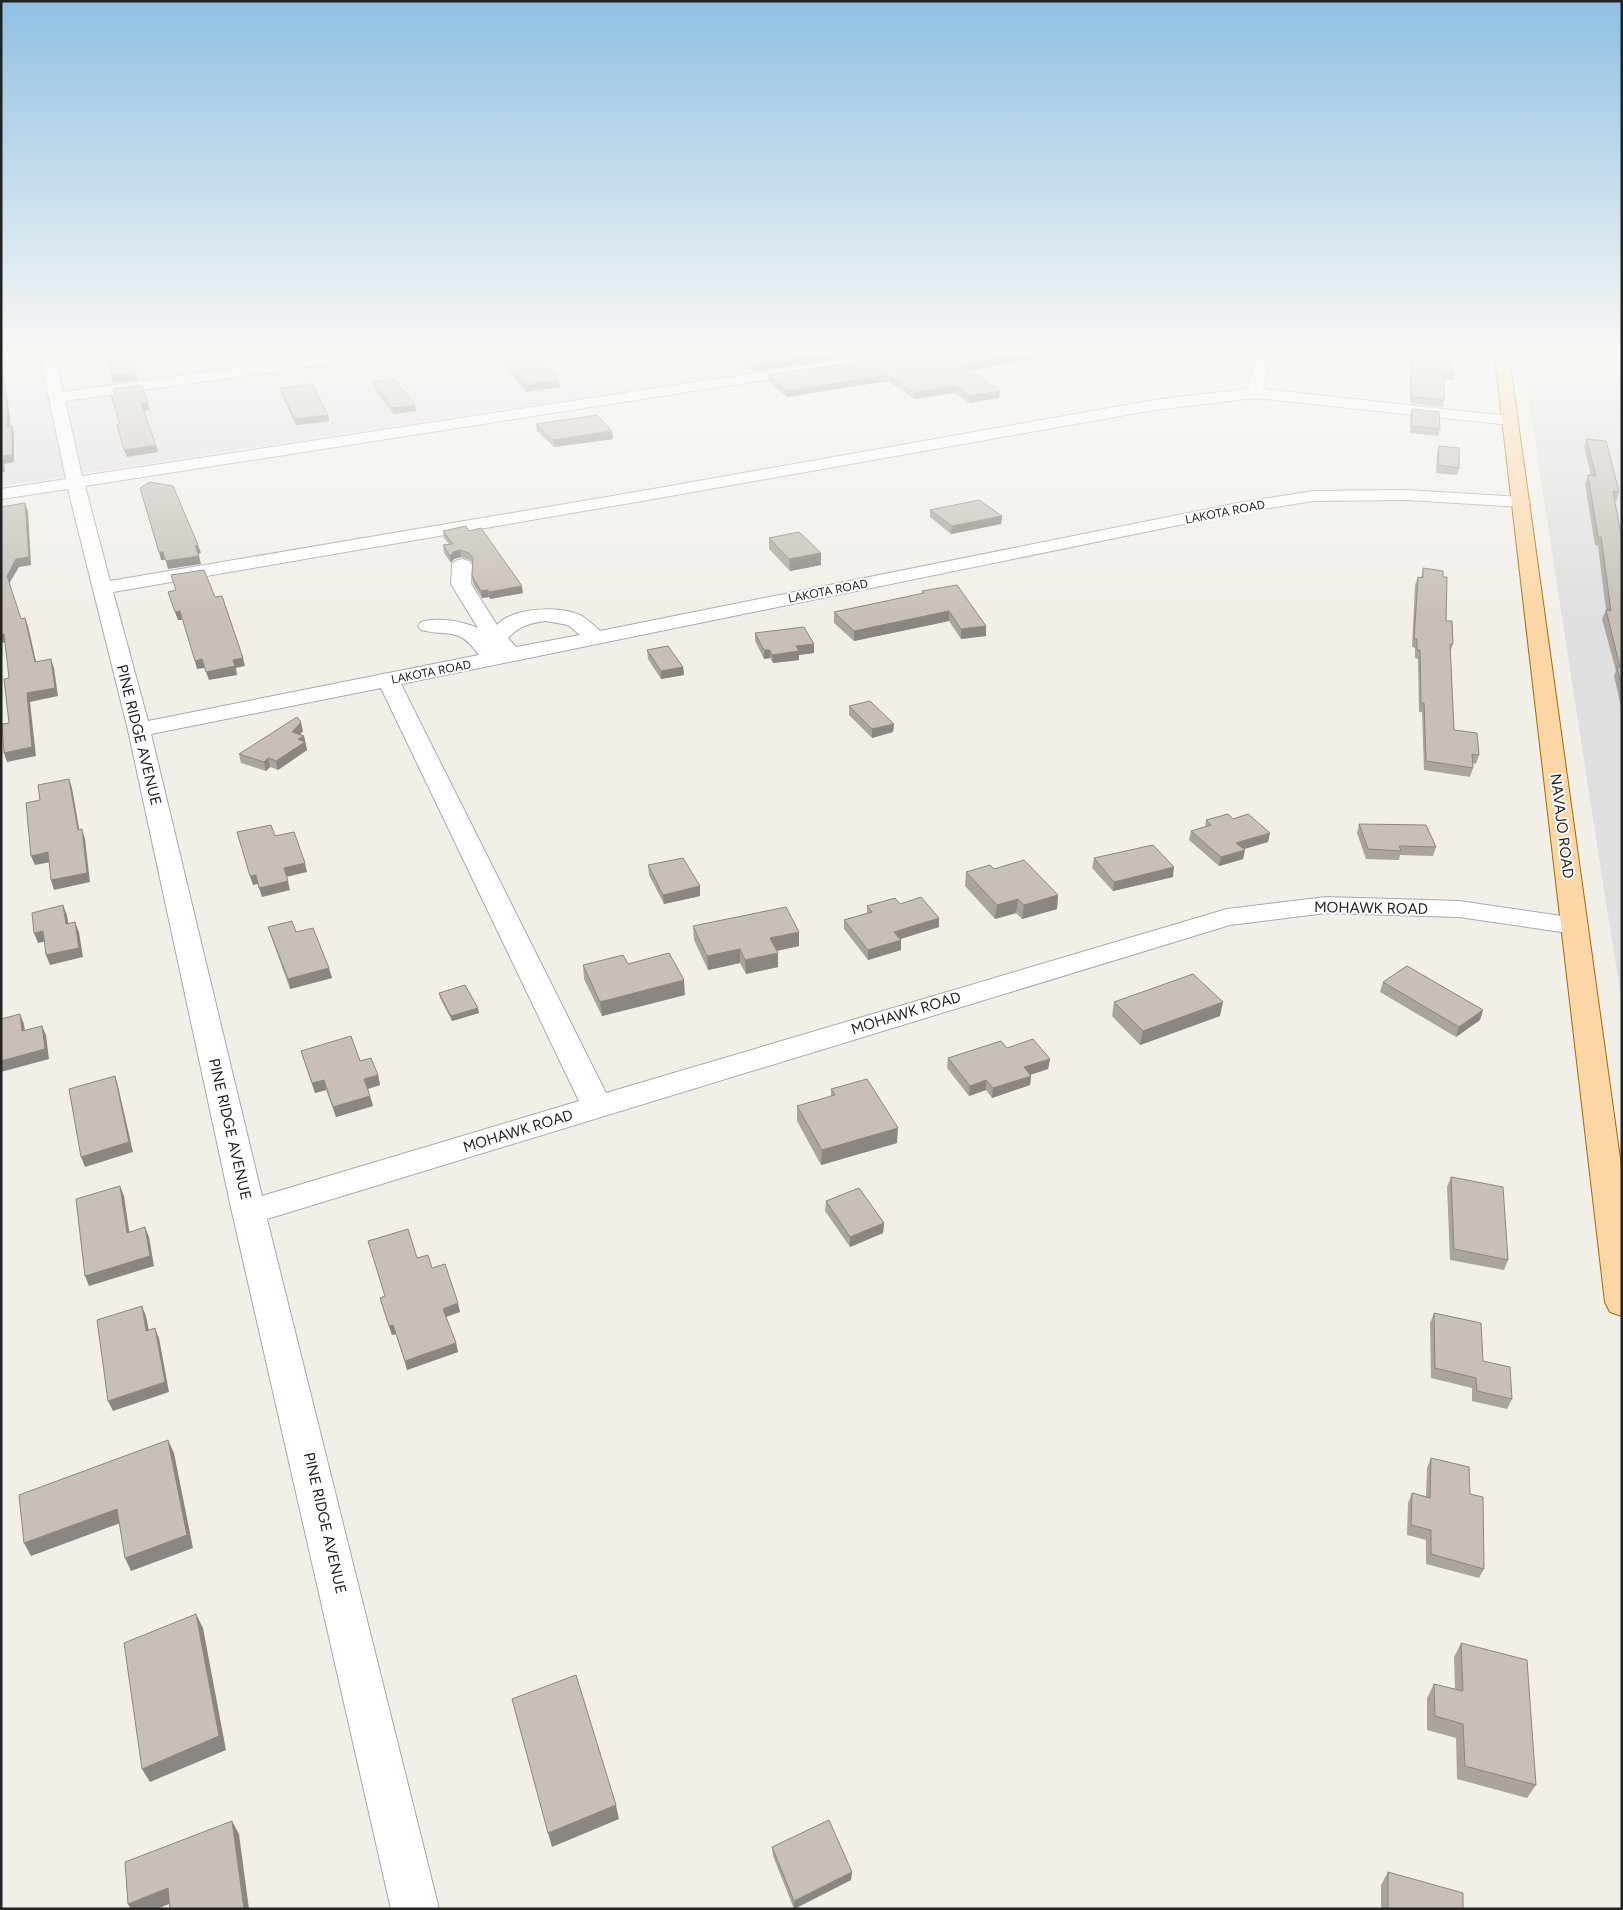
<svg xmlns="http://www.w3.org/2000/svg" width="1623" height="1910" viewBox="0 0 1623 1910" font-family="Figtree,sans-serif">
  <rect width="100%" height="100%" fill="#f2efe9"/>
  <path fill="#e0dfdf" d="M1,350H898L1,486Z
    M1521,350H1622V1003L1601,871Z"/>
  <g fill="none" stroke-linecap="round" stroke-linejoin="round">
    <g stroke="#a9a9a9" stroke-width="2">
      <path id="minor" d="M39,350H53L63,392L369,350H404L402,353L397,354L65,401L82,476L906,350H938L936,353L931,354L85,486L110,581L642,491L1154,400L1248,389L1257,350H1271L1263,389L1516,417L1518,420L1516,423L1510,425L1255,398L1154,410L642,501L113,592L148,721L479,655C459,626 449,637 421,630L418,626L421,622C438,617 461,621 478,628L451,584L452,565L455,561L462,559L469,561L472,565L471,584L497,625C513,607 561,605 582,616C588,620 595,626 600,631L1238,503L1313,491L1407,490L1521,497L1527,498L1530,502L1527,506L1521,507L1407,500L1313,501L1238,513L401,684L606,1093L1227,909L1326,897L1459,901L1575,918L1585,920L1588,926L1585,932L1575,934L1459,917L1326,913L1230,925L267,1219L439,1909H391L232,1212L128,730L68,489L1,499V489L66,479ZM546,621L568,625L580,635L516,647L508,638C519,626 530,623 546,621ZM381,688L579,1101L262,1196L151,734Z"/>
    </g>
    <g stroke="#a06b00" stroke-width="2">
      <path id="major" d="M1494,350H1508L1622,1173V1316L1610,1312L1605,1302Z"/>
    </g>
    <use href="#minor" fill="#fff" fill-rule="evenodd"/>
    <use href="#major" fill="#fcd6a4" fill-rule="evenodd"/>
  </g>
  <path fill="#aba49e" d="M493,350H531L560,387L526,392L493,352Z
    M735,350H897L755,371L735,354Z
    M932,350H1110L1068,356L1064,353L971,370L999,398L969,403L954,393L914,399L888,381L787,397L768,381V375Z
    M1408,350H1446L1447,356L1455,374L1453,380H1444V400L1443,407L1410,403V352L1408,351Z
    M373,382L416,411L393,414L374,388Z
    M280,388L328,415L329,421L296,425L281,394Z
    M1412,409L1440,429L1438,436L1410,433V416Z
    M536,424L612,431L613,439L554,447L537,431Z
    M1586,439L1619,492L1617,500H1614L1622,541V711L1614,676L1616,671L1602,619L1606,610L1598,546L1595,545L1585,484L1588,475L1591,476L1584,447Z
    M1439,446L1459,468L1457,475L1436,473L1437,453Z
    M930,510L1002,516L1001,524L951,534L930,517Z
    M443,531L523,593L490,599L489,597L482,598L473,584L472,576L473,563L470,560L461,557L454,559L451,563L444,553L443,545L449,544L444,538Z
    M769,538L821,565L790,571L769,549Z
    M1423,568L1443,577L1446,621L1453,644L1450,652L1454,730L1479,755L1476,764L1472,763L1473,768L1470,777L1424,770L1422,712H1419L1418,659L1415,658V648L1412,647L1415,585L1418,577L1421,578Z
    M922,591L986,636L961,639L949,621L854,641L834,623V612L922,594Z
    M755,633L814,644V653L799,655V660L773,663L770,658L764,659L755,641Z
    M647,650L683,667L684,675L661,679L648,659Z
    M849,706L894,724L893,732L872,738L849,715Z
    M303,731L300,734L304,736L307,750L278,770L270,767L266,771L241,763L239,754Z
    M1233,819L1268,842L1244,849L1243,859L1219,866L1189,840L1191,831L1205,827L1206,820Z
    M1359,824L1436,847L1433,856L1400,855L1399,860L1366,859L1357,833Z
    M1094,858L1173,877L1113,891L1092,868Z
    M648,865L700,886V896L664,904L649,875Z
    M994,869L1058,895L1057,909L1022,919L1016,913L995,919L965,886L966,872Z
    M900,904L939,927L900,939L901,950L868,960L844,929V920L867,913V906Z
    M693,926L799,946L777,951L778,967L746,974L740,963L708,970L694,940Z
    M268,927L296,932L329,968L332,978L290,989L271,936Z
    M628,964L685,995L602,1016L584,979L583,965Z
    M1383,982L1483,1010L1480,1020L1456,1037L1380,992Z
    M439,993L479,1013L452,1021L440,998Z
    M1114,1002L1220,1016L1140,1045L1112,1016Z
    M1007,1048L1050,1059L1048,1069L1030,1075L1031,1076L1030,1085L992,1098L986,1090L969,1096L947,1068L948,1058Z
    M301,1051L360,1061L378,1075L380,1085L368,1089L373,1106L336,1117L326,1090L315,1093Z
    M831,1089L897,1143L821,1165L797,1121V1106L831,1097Z
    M1451,1177L1508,1260L1504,1270L1450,1260L1447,1187Z
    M826,1201L884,1223L883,1233L850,1247L825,1211Z
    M417,1258L432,1268L460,1312L446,1317L456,1343L458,1352L407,1370L396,1334L392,1335L380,1298L385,1296Z
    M1434,1313L1483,1361L1512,1399L1507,1409L1472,1401V1388L1431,1378L1430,1323Z
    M1431,1458L1470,1494L1484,1569L1479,1578L1426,1564V1540L1407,1535L1408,1503L1412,1493L1426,1496L1427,1468Z
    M1461,1643L1536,1785L1527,1798L1457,1779L1456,1738L1427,1730V1698L1434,1684L1455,1689L1454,1657Z
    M772,1847L852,1872L851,1880L794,1909L773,1856Z
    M1388,1872L1463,1909H1381V1885Z"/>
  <path fill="#8b8681" d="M131,350L138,380L113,383L111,376Z
    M855,350H897L755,371V365Z
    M1050,350H1064V353L963,372V365Z
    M1069,350H1110L1068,356Z
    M1,366L3,371L10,417V434L7,427Z
    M888,375V381L787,397V391Z
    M559,380L560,387L526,392V385Z
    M954,386V393L914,399V393Z
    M1000,391L999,398L969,403L970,396Z
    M148,403L150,410L143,411L141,404Z
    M415,405L416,411L393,414L392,408Z
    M328,415L329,421L296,425L295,419Z
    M12,426L14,433V462L4,464L5,472H1L2,456Z
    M612,431L613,439L554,447L553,440Z
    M156,445L158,452L127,457L124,450Z
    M25,503L28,511L31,565L19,567L9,584L7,576Z
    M1002,516L1001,524L951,534L952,526Z
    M198,545L201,553L197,554L195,546Z
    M460,550L461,557L454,559L451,563L450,556L453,552Z
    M159,552H163L165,560H161Z
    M821,553V565L790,571L789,559Z
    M199,556L201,564L168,569L166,561Z
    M522,586L523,593L490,599L489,592Z
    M488,590L489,597L482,598L481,591Z
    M180,611L182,620H178L175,612Z
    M949,611V621L854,641V631Z
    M25,618L28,626L38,670L35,662Z
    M986,626V636L961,639V629Z
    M4,634L7,642L1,643V635Z
    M814,644V653L799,655V660L773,663L772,655L796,646Z
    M764,650H770V658L764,659Z
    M243,658L245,666L236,668L237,675L209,680L206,672L233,660Z
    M51,659L54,668L58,696L30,702L36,756L7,762L4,753L27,693Z
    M202,659L205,668L197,669L195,661Z
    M683,667L684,675L661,679V671Z
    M301,722L303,731L294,741L292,732Z
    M894,724L893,732L872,738V729Z
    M304,736L307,750L278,770L276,761L298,739Z
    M268,758L270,767L266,771L264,762Z
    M69,779L72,788L81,839L78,830Z
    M82,829L85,839L90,882L54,890L51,880Z
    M1270,833L1268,842L1234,852L1236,843Z
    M1245,850L1243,859L1219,866L1221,857Z
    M48,852L51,862L35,865L31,856Z
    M305,863L307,872L286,877L284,868Z
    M1174,867L1173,877L1113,891L1114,882Z
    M256,875L258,884L253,885L250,876Z
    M288,881L290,890L262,897L259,888Z
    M700,886V896L664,904L663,895Z
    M1058,895L1057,909L1022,919L1024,905Z
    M1018,899L1016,913L995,919L997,905Z
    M63,905L67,915L70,934L66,924Z
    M939,918V927L894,941V932Z
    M75,922L79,932L83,957L50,965L46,955Z
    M43,931L47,941L38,943L34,933Z
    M799,932V946L771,952L770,938Z
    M901,940V950L868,960V950Z
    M740,949V963L708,970L707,956Z
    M778,953V967L746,974L745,960Z
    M329,968L332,978L290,989L288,979Z
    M684,980L685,995L602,1016L600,1002Z
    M1223,1002L1220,1016L1140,1045L1143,1031Z
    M478,1008L479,1013L452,1021L451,1016Z
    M1483,1010L1480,1020L1456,1037L1459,1027Z
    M20,1014L24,1024L26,1041L22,1031Z
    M42,1026L46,1035L49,1059L1,1072V1061Z
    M1050,1059L1048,1069L1023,1077L1024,1067Z
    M378,1075L380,1085L367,1089L364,1079Z
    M115,1076L118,1086L133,1152L85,1167L81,1157Z
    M1031,1076L1030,1085L992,1098L993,1088Z
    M324,1080L326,1090L315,1093L312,1083Z
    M986,1080V1090L969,1096L970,1086Z
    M370,1096L373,1106L336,1117L333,1107Z
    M898,1128L897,1143L821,1165L822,1150Z
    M120,1186L124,1196L131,1243L127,1233Z
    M884,1223L883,1233L850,1247V1237Z
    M145,1227L149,1237L154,1266L89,1286L85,1276Z
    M458,1303L460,1312L445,1317L443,1309Z
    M142,1306L146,1316L151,1341L146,1331Z
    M393,1325L396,1334L392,1335L389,1326Z
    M155,1328L159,1338L169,1392L113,1411L108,1401Z
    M456,1343L458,1352L407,1370L405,1361Z
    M168,1440L174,1453L193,1548L131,1571L125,1558Z
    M117,1509L123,1522L31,1556L24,1543Z
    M196,1614L203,1628L226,1750L150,1782L142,1769Z
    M616,1805L619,1819L552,1847L548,1833Z
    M232,1821L239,1834L249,1909H244Z
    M852,1872L851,1880L794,1909V1901Z
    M168,1888L176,1901L157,1909H131L128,1904Z"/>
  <path fill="#c7bfb8" stroke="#8b8681" d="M105,350H131L136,373L111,376Z
    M496,350H531L559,380L526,385Z
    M737,350H855L755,365Z
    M932,350H1050L963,365L1000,391L970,396L954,386L914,393L888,375L787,391L768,375Z
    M1412,350H1446L1447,356L1455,374L1444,373V400L1412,397Z
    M1,367L8,410L7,427L12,426V455L2,456L3,464H1Z
    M394,379L415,405L392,408L373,382Z
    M312,384L328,415L295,419L280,388Z
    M142,385L148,403L141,404L156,445L124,450L117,424H120L111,395H115L113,389Z
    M1412,409L1439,412L1440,429L1412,426Z
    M597,415L612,431L553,440L536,424Z
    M1586,439L1606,441L1619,492L1613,491L1622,541V687L1617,667H1620L1606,610L1611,611L1601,537H1598L1588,475L1596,476Z
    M1439,446L1459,448V468L1438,465Z
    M150,482L173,486L198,545L195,546L199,556L166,561L163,552H159L140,488Z
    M979,500L1002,516L952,526L930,510Z
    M25,503L29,557L16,559L7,576L21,619L25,618L35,662L51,659L55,688L27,693L32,747L4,753L2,724L9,723L4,679L9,678L4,634L1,635V507Z
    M466,526L469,531L481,528L522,586L489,592L488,590L481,591L472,576L473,558L469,553L460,550L453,552L450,556L443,545L453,544L443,531Z
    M799,532L821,553L789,559L769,538Z
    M1423,568L1443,571V577H1447L1446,621H1452L1453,644H1450L1454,730L1477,733L1479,755L1472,754L1473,768L1426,761L1424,703H1421L1420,650H1417V639H1414L1418,577L1423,578Z
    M204,570L215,597L222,596L243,658L233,660L235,666L206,672L202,659L195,661L180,611L175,612L168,592L176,590L171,575Z
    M957,585L986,626L961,629L949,611L854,631L834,612L924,593L922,591Z
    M804,627L814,644L796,646L799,651L772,655L770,650H764L755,633Z
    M668,646L683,667L661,671L647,650Z
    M870,701L894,724L872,729L849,706Z
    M297,717L301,722L292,732L304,736L298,739L305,742L276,761L268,758L264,762L239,754Z
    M69,779L78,830L82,829L87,873L51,880L48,852L31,856L26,803L40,800L38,785Z
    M1228,814L1233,819L1248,814L1270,833L1236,843L1245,850L1221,857L1191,831L1211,825L1206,820Z
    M1359,824L1426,825L1436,847L1399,846L1401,851L1368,849Z
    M271,825L275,836L294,832L305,863L284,868L288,881L259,888L256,875L250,876L237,832Z
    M1153,845L1174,867L1114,882L1094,858Z
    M683,858L700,886L663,895L648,865Z
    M1024,860L1058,895L1024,905L1018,899L997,905L966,872L990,865L994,869Z
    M921,897L939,918L894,932L901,940L868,950L844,920L872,912L867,906L895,898L900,904Z
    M63,905L66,924L75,922L79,948L46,955L43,931L34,933L32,913Z
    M786,907L799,932L770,938L778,953L745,960L740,949L707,956L693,926Z
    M292,921L296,932L313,928L329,968L288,979L268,927Z
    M669,953L684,980L600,1002L583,965L623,955L628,964Z
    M1407,966L1483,1010L1459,1027L1383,982Z
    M1193,974L1223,1002L1143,1031L1114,1002Z
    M465,985L478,1008L451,1016L439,993Z
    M20,1014L22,1031L42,1026L45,1049L1,1061V1019Z
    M351,1036L360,1061L371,1058L378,1075L364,1079L370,1096L333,1107L324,1080L312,1083L301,1051Z
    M1033,1039L1050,1059L1024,1067L1031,1076L993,1088L986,1080L970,1086L948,1058L1001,1041L1007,1048Z
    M115,1076L129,1142L81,1157L69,1089Z
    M867,1079L898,1128L822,1150L797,1106L835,1095L831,1089Z
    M1451,1177L1503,1187L1508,1260L1454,1249Z
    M120,1186L127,1233L145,1227L150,1256L85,1276L76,1199Z
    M859,1188L884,1223L850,1237L826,1201Z
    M408,1229L417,1258L428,1255L432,1268L445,1264L458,1303L443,1309L456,1343L405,1361L393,1325L389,1326L380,1298L385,1296L368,1241Z
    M142,1306L146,1331L155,1328L165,1382L108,1401L97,1320Z
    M1434,1313L1481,1323L1483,1361L1510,1367L1512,1399L1477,1391L1476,1378L1435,1368Z
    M168,1440L187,1535L125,1558L117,1509L24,1543L19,1495Z
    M1431,1458L1469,1467L1470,1494L1483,1497L1484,1569L1431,1554V1530L1411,1525L1412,1493L1430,1498Z
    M196,1614L219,1736L142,1769L124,1643Z
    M1461,1643L1527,1660L1536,1785L1465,1766L1463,1724L1435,1716L1434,1684L1463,1691Z
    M576,1675L616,1805L548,1833L512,1699Z
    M829,1820L852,1872L794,1901L772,1847Z
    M232,1821L244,1909H170L168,1888L128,1904L125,1862Z
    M1388,1872L1463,1893V1909H1388Z"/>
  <linearGradient id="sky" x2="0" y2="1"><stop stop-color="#8fc0e4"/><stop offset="0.57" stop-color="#f9f8f5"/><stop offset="1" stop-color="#f9f8f5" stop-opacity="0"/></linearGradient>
  <rect width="1623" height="617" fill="url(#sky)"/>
  <g text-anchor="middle" stroke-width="4" stroke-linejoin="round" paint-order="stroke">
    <g font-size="12" fill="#222" stroke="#fff">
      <text transform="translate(1225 512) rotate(-11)" y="4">LAKOTA ROAD</text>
      <text transform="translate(828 591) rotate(-11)" y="4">LAKOTA ROAD</text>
      <text transform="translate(431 672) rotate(-11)" y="4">LAKOTA ROAD</text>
    </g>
    <g font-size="15" fill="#222" stroke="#fff">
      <text transform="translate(139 735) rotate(76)" y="5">PINE RIDGE AVENUE</text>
      <text transform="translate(1562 826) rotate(83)" y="5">NAVAJO ROAD</text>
      <text transform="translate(1371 908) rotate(1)" y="5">MOHAWK ROAD</text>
      <text transform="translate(906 1013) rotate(-17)" y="5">MOHAWK ROAD</text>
      <text transform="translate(230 1129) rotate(77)" y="5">PINE RIDGE AVENUE</text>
      <text transform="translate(518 1131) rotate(-17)" y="5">MOHAWK ROAD</text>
      <text transform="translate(325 1523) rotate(77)" y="5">PINE RIDGE AVENUE</text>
    </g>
  </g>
  <rect width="1623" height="1910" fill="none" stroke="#222222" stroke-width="5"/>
</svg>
